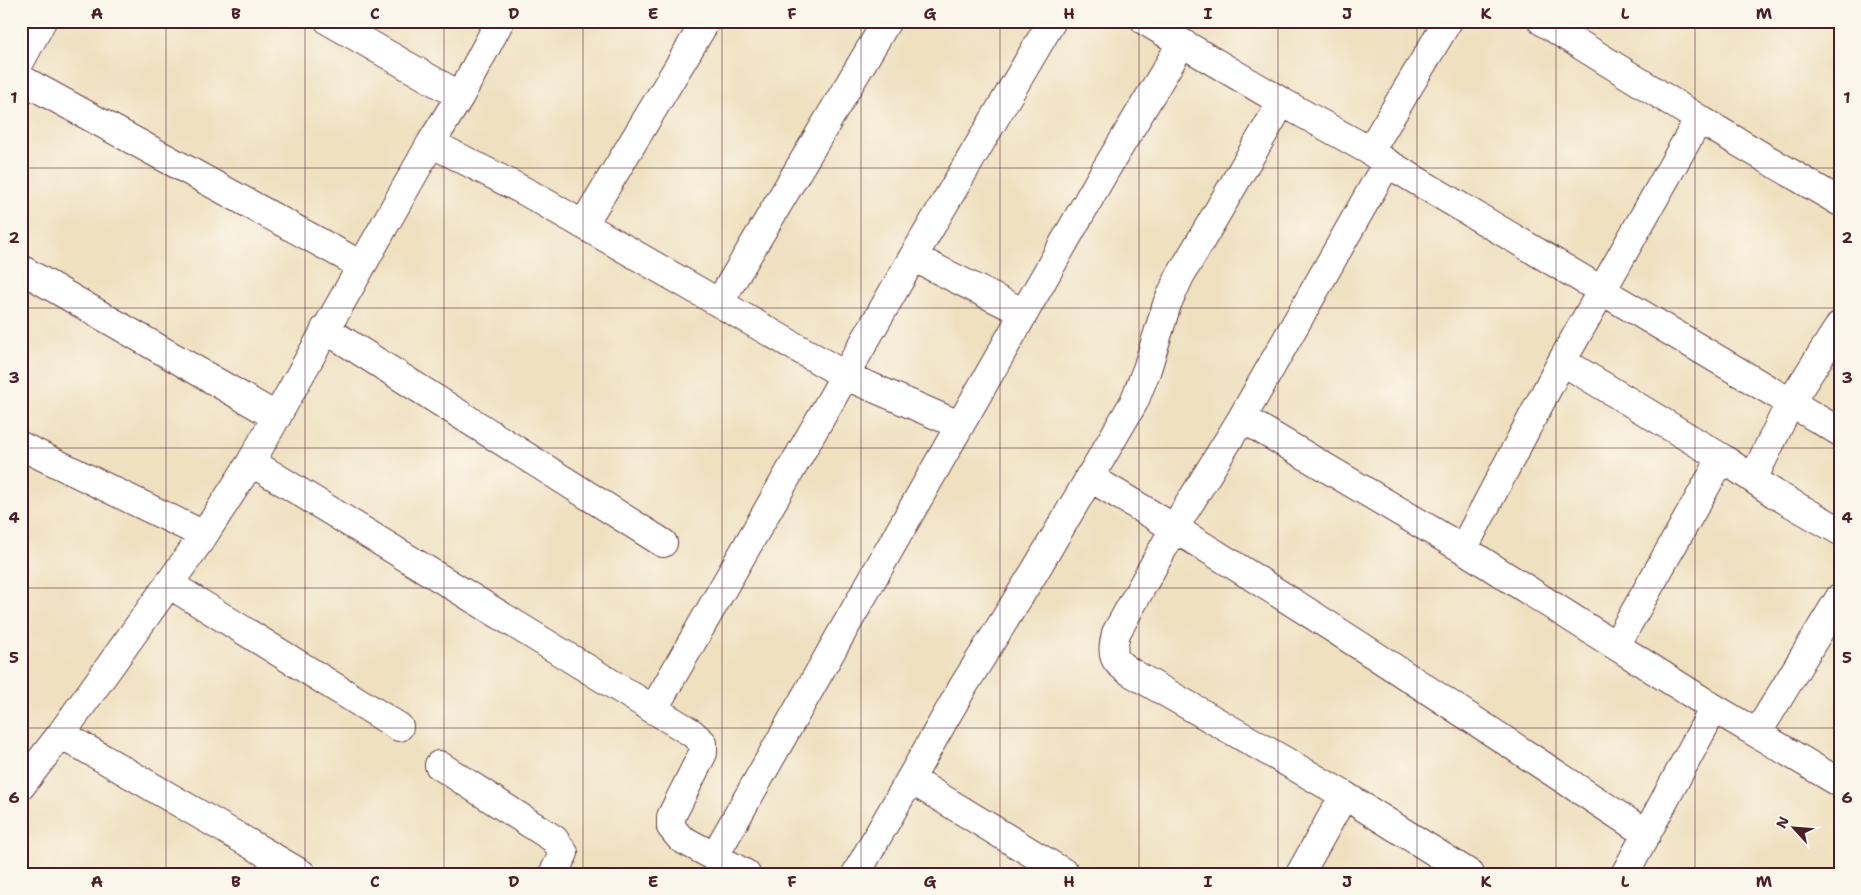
<svg xmlns="http://www.w3.org/2000/svg" width="1861" height="895" viewBox="0 0 1861 895" font-family="'Shantell Sans',sans-serif">
  <rect width="100%" height="100%" fill="#fbf7ec"/>
  <filter id="ink" filterUnits="userSpaceOnUse"><feTurbulence type="fractalNoise" baseFrequency=".02" numOctaves="2"/><feDisplacementMap in="SourceGraphic" scale="10" xChannelSelector="R" yChannelSelector="G"/><feConvolveMatrix kernelMatrix="1 2 1 2 8 2 1 2 1" color-interpolation-filters="sRGB"/></filter>
  <filter id="wash" filterUnits="userSpaceOnUse"><feTurbulence type="fractalNoise" baseFrequency=".0096" numOctaves="4" result="noise"/><feDisplacementMap in="SourceGraphic" scale="20" xChannelSelector="R" yChannelSelector="G"/><feGaussianBlur stdDeviation="1.12" result="paint"/><feColorMatrix in="noise" values="0 0 0 0 0 0 0 0 0 0 0 0 0 0 0 0 0 1.4 0 .05"/><feComposite in="paint" operator="in"/></filter>
  <g filter="url(#wash)">
    <rect width="100%" height="100%" fill="#efe0c0"/>
  </g>
  <g filter="url(#ink)">
    <g fill="none" stroke-linecap="round" stroke-linejoin="round">
      <g stroke="#633c41" stroke-width="30">
        <path id="minor" d="M329,21L460,96
          M1052,21L913,257L1024,313L1103,174L1182,43
          M1145,21L1282,102L1370,151L1387,163L1840,432
          M1542,21L1699,119L1840,202
          M21,60L42,21
          M21,79L361,265
          M1699,119L1562,361L1463,549L1714,708
          M431,143L528,193L846,376L959,425
          M1370,151L1448,21
          M1387,163L1242,418L1175,527L1116,633C1111,657 1112,660 1132,673L1344,795L1470,874
          M583,225L706,21
          M21,269L277,417
          M719,303L887,21
          M325,329L663,543
          M1562,361L1722,458L1775,494L1840,531
          M1242,418L1463,549
          M21,446L204,535
          M251,462L692,733L703,743V753L671,817V827L680,838L746,874
          M1089,477C1279,589 1462,713 1647,834
          M1753,479L1790,403L1840,325
          M169,584L399,727
          M1616,645L1722,458
          M653,710L913,257
          M1758,732L1840,597
          M61,734L302,874
          M439,765L554,839L564,853L553,874
          M910,779L1066,874
          M21,786L61,734L204,535L251,462L431,143L460,96L500,21
          M714,857L1024,313
          M856,874L964,685L1035,571L1134,402L1147,369L1167,304L1180,276L1282,102
          M1300,874L1344,795
          M1625,874L1714,708L1840,783"/>
      </g>
      <use href="#minor" stroke="#fff" stroke-width="28"/>
    </g>
  </g>
  <path fill="none" stroke="#4a1f2b" stroke-width="1" stroke-opacity="0.55" d="M166,21V874M305,21V874M444,21V874M583,21V874M722,21V874M861,21V874M1000,21V874M1139,21V874M1278,21V874M1417,21V874M1556,21V874M1695,21V874M21,168H1840M21,308H1840M21,448H1840M21,588H1840M21,728H1840"/>
  <rect width="1861" height="895" fill="none" stroke="#fbf7ec" stroke-width="55"/>
  <g transform="translate(1794 828) rotate(296)" stroke="#fbf7ec" stroke-width="4" paint-order="stroke">
  <path d="M0-4L9 19L0 12L-9 19Z" fill="#4a1f2b"/>
  <text y="-8" font-size="14" font-weight="bold" text-anchor="middle" fill="#4a1f2b">N</text>
  </g>
  <rect x="28" y="28" width="1806" height="840" fill="none" stroke="#4a1f2b" stroke-width="2"/>
  <g font-size="16" text-anchor="middle" font-weight="bold" fill="#4a1f2b">
    <text x="97" y="19">A</text>
    <text x="236" y="19">B</text>
    <text x="375" y="19">C</text>
    <text x="514" y="19">D</text>
    <text x="653" y="19">E</text>
    <text x="792" y="19">F</text>
    <text x="930" y="19">G</text>
    <text x="1069" y="19">H</text>
    <text x="1208" y="19">I</text>
    <text x="1347" y="19">J</text>
    <text x="1486" y="19">K</text>
    <text x="1625" y="19">L</text>
    <text x="1764" y="19">M</text>
    <text x="14" y="103">1</text>
    <text x="1847" y="103">1</text>
    <text x="14" y="243">2</text>
    <text x="1847" y="243">2</text>
    <text x="14" y="383">3</text>
    <text x="1847" y="383">3</text>
    <text x="14" y="523">4</text>
    <text x="1847" y="523">4</text>
    <text x="14" y="663">5</text>
    <text x="1847" y="663">5</text>
    <text x="14" y="803">6</text>
    <text x="1847" y="803">6</text>
    <text x="97" y="887">A</text>
    <text x="236" y="887">B</text>
    <text x="375" y="887">C</text>
    <text x="514" y="887">D</text>
    <text x="653" y="887">E</text>
    <text x="792" y="887">F</text>
    <text x="930" y="887">G</text>
    <text x="1069" y="887">H</text>
    <text x="1208" y="887">I</text>
    <text x="1347" y="887">J</text>
    <text x="1486" y="887">K</text>
    <text x="1625" y="887">L</text>
    <text x="1764" y="887">M</text>
  </g>
</svg>
